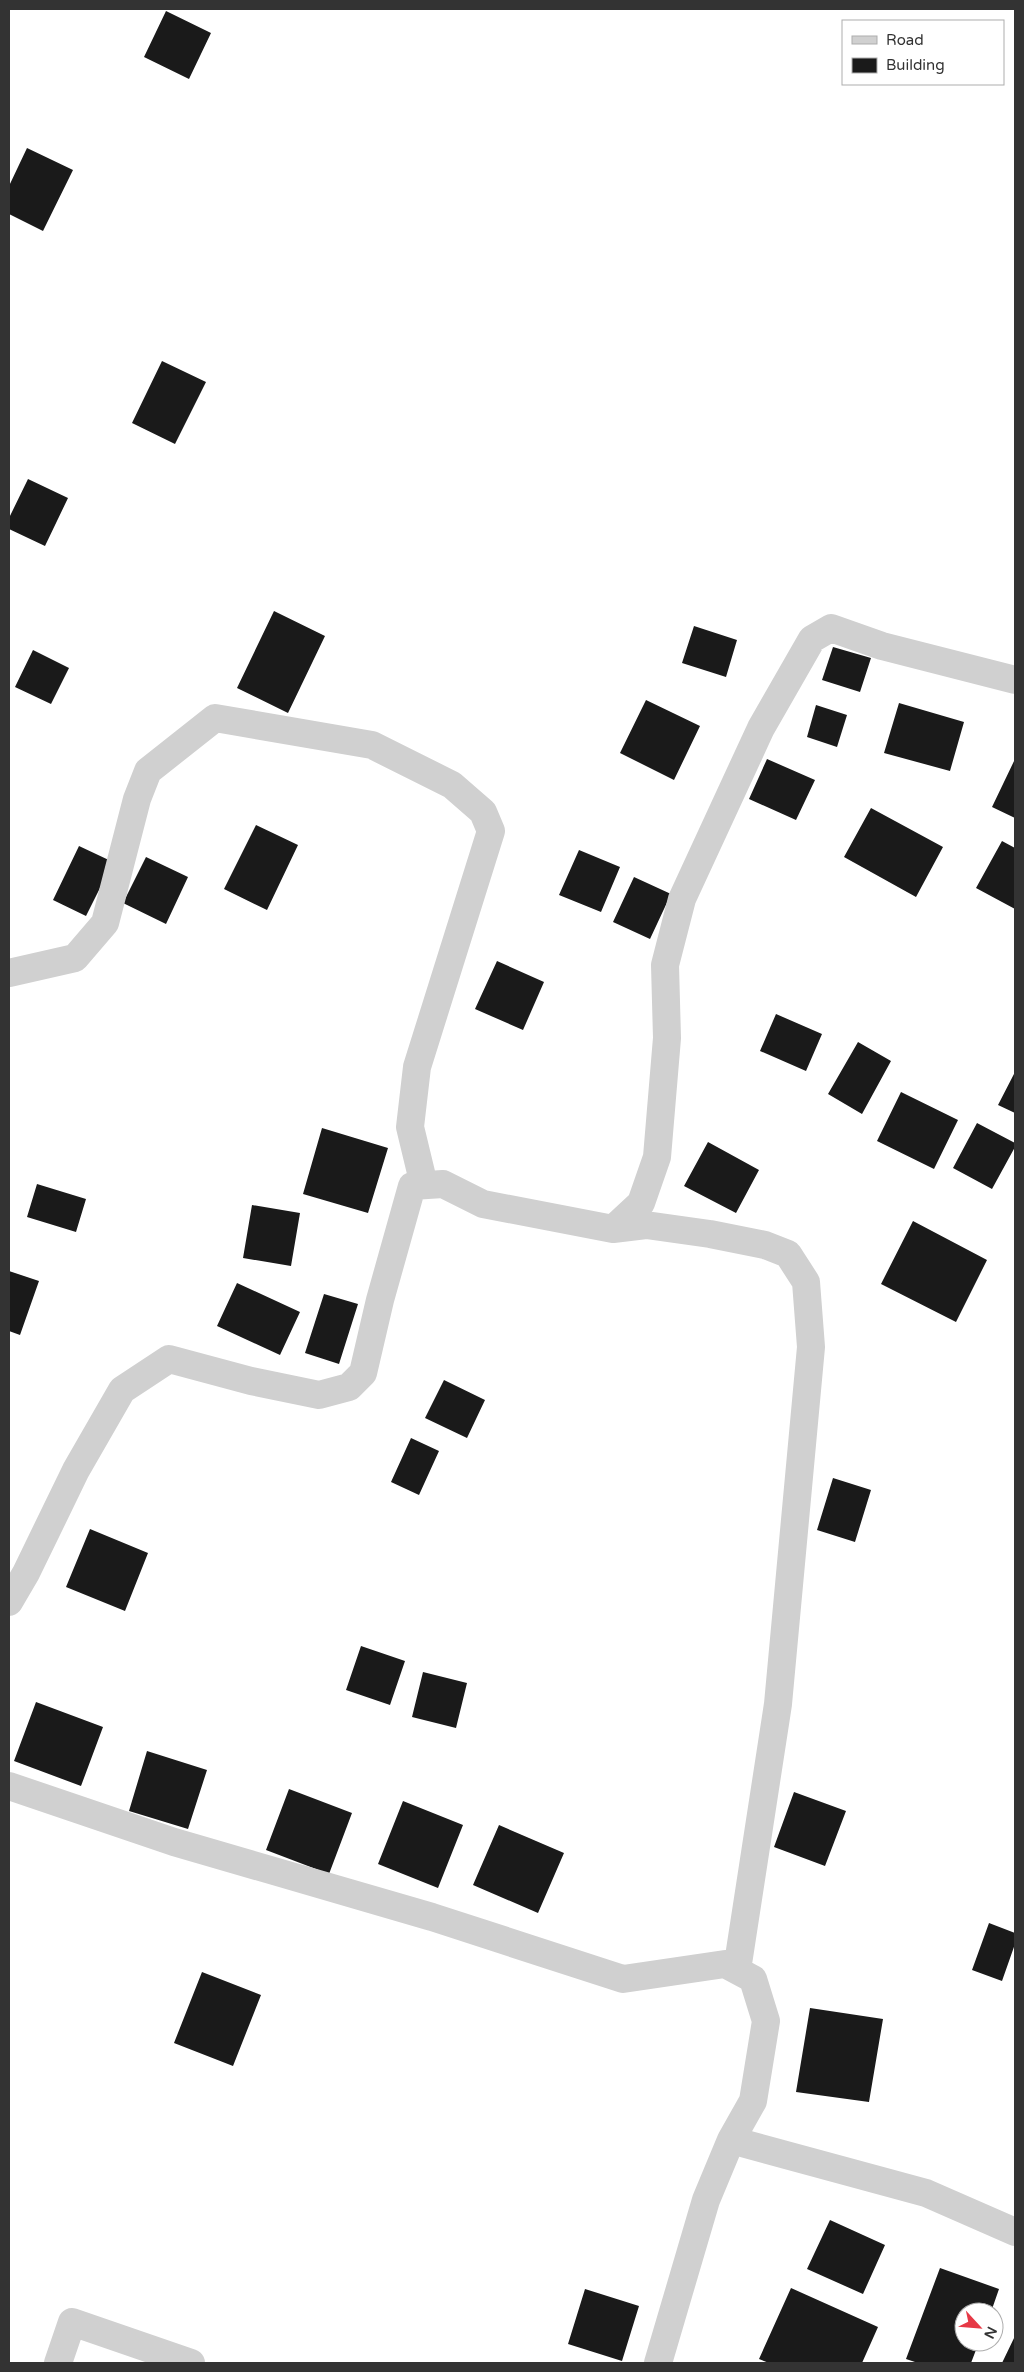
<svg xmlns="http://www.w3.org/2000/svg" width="1024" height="2372" viewBox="0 0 1024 2372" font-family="'Varela Round',sans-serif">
  <rect width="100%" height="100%" fill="#fff"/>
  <path fill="#1a1a1a" d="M166,11L211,33L189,79L144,57Z
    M27,148L73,170L43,231L9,214V186Z
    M162,361L206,382L175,444L132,423Z
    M28,479L68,498L45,546L9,529V518Z
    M274,611L325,636L288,713L237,688Z
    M694,626L737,640L726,677L682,663Z
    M833,647L871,658L860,692L822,680Z
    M33,650L69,668L51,704L15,687Z
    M646,700L700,726L674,780L620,753Z
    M899,703L964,722L950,771L884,753Z
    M816,705L847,715L837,747L807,737Z
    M767,759L815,780L796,820L749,799Z
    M1015,759V818L992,807Z
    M871,808L943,847L916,897L844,857Z
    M256,825L298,845L267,910L224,889Z
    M1002,841L1015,848V909L976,888Z
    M79,846L113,862L86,916L53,900Z
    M579,850L620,867L601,912L559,895Z
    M146,857L188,877L166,924L123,903Z
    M634,877L671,894L650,939L613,922Z
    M497,961L544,982L523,1030L475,1009Z
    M776,1014L822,1034L806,1071L760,1051Z
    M858,1042L891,1061L862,1114L828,1094Z
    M1015,1072V1113L998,1105Z
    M901,1092L958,1120L934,1169L877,1141Z
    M977,1123L1015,1143V1147L992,1189L953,1168Z
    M322,1128L388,1148L368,1213L303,1194Z
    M708,1142L759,1170L736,1213L684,1186Z
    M37,1184L86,1199L76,1232L27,1217Z
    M252,1205L300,1213L291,1266L243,1258Z
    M913,1221L987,1260L956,1322L881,1284Z
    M9,1271L39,1281L20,1335L9,1331Z
    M237,1283L300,1312L280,1355L217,1326Z
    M324,1294L358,1304L339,1364L305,1353Z
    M444,1380L485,1400L467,1438L425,1418Z
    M411,1438L439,1451L419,1495L391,1482Z
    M833,1478L871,1490L855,1542L817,1530Z
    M90,1529L148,1553L125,1611L66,1587Z
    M361,1646L405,1661L390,1705L346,1690Z
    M423,1672L467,1683L456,1728L412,1717Z
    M36,1702L103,1727L81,1786L14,1761Z
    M147,1751L207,1770L188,1829L129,1811Z
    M289,1789L352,1813L329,1874L266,1850Z
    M794,1792L846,1811L825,1866L774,1847Z
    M403,1801L463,1825L438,1888L378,1864Z
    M499,1825L564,1853L538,1913L473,1885Z
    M989,1923L1015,1933V1944L1002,1981L972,1970Z
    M202,1972L261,1995L233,2066L174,2043Z
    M810,2008L883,2019L869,2102L796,2092Z
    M830,2220L885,2245L863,2294L807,2269Z
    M940,2268L999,2289L991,2312H964V2342H979L971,2363H918L906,2359Z
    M791,2288L878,2327L862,2363H769L759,2359Z
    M585,2289L639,2306L622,2361L568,2344Z
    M1015,2336V2363H1002Z"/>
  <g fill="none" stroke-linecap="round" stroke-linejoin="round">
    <path stroke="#d0d0d0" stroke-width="28" d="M9,973L75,958L105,923L137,799L148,771L215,718L372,745L452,785L483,812L491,831L417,1067L410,1127L424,1185
      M613,1229L646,1225L710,1234L765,1245L788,1254L806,1282L811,1347L778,1704L737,1970
      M9,1602L26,1573L76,1470L122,1390L169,1359L251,1381L319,1395L349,1387L363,1373L380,1300L412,1186L443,1184L483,1204L613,1229L641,1203L657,1157L667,1038L665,965L682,899L761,728L812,639L831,628L882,646L1015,680
      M9,1786L174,1842L432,1917L623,1979L725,1964L753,1979L766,2021L753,2101L731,2140L926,2193L1015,2232
      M58,2363L72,2322L191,2363
      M658,2363L706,2200L731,2140"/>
  </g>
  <rect width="1024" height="2372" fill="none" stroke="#333333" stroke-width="20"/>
  <rect x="842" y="20" width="162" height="65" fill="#ffffff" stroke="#adadad"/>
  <rect x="852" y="36" width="25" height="8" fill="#d0d0d0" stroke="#adadad"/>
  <text x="886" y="45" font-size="15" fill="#333333">Road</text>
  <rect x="852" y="58" width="25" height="15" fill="#1a1a1a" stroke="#adadad"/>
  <text x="886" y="70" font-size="15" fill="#333333">Building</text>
  <g transform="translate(979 2327) rotate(116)"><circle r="24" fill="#ffffff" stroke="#adadad"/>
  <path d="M0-4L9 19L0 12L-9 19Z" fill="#e63946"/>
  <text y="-8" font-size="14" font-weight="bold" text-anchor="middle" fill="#333333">N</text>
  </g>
</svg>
